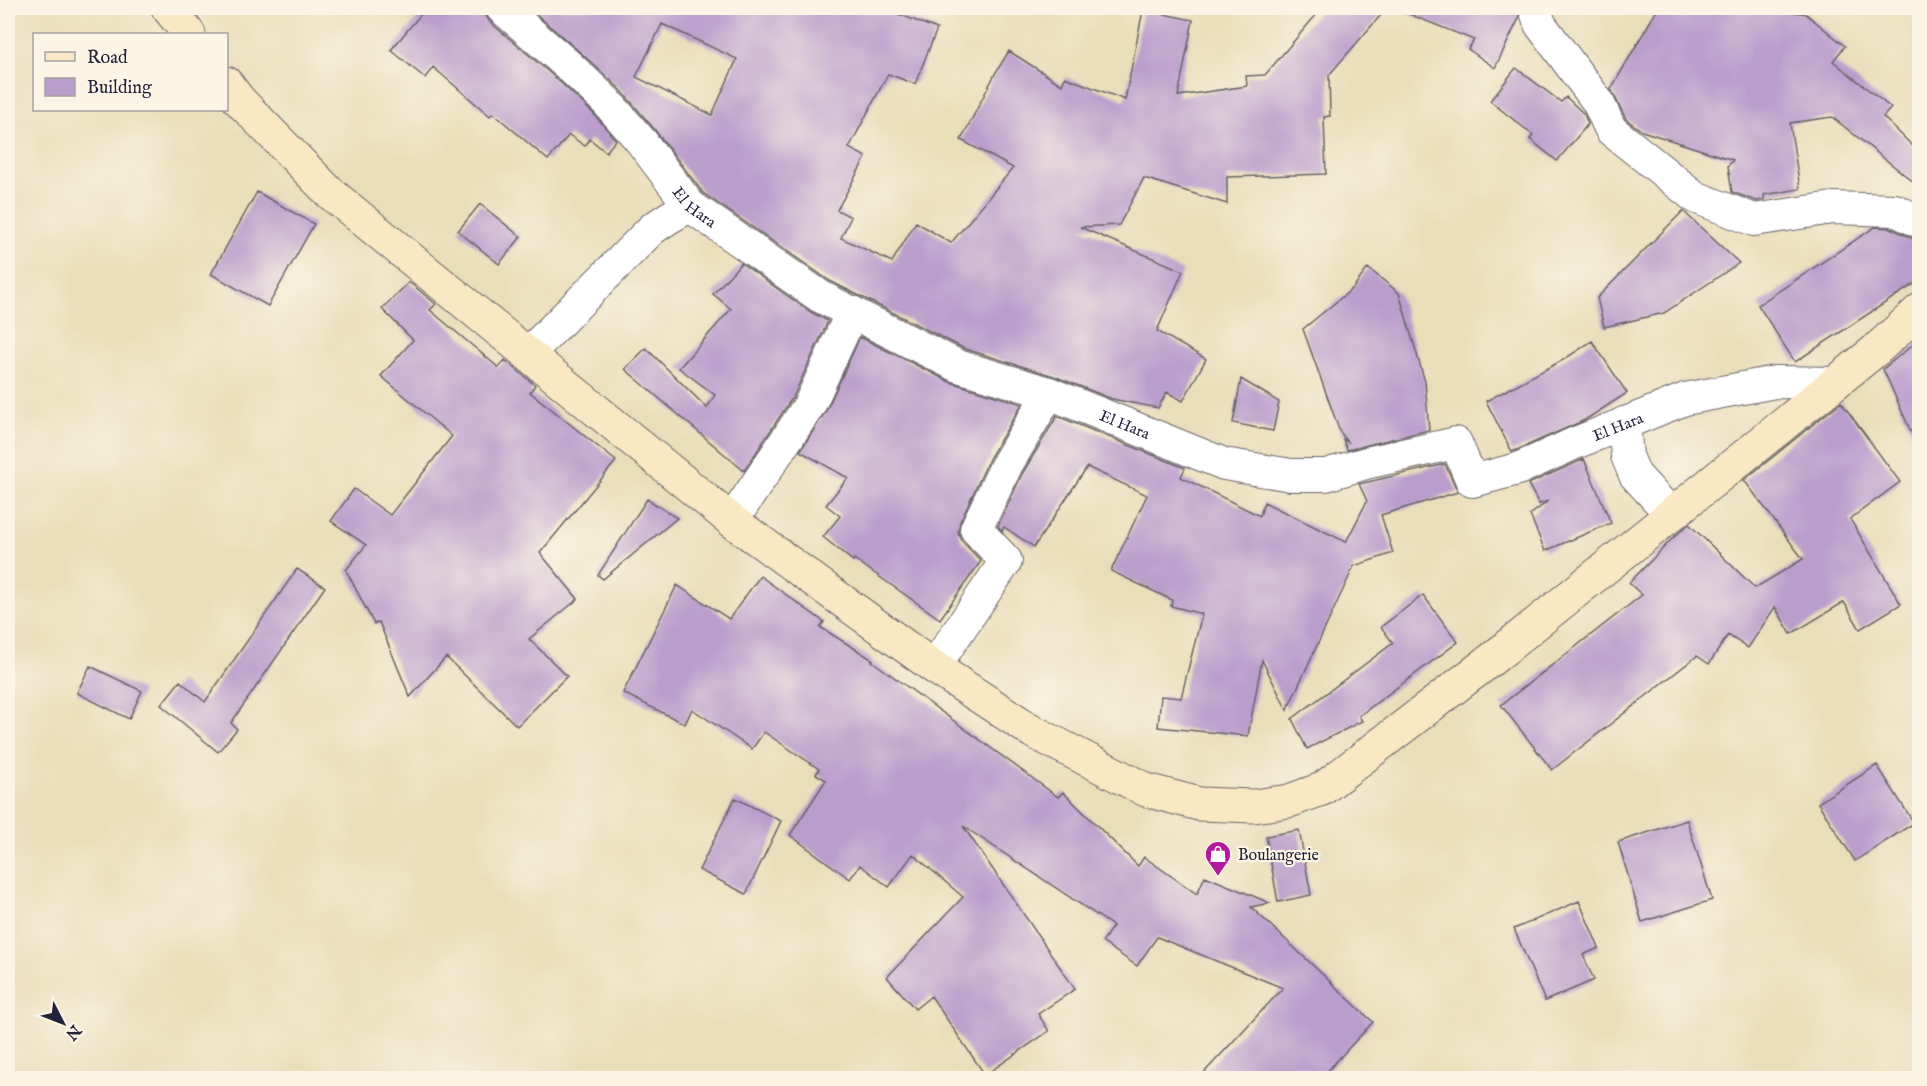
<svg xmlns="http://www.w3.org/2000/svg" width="1927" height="1086" viewBox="0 0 1927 1086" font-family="'IM FELL English',serif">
  <rect width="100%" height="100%" fill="#fcf5e5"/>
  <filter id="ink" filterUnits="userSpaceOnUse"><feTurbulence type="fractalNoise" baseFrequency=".0167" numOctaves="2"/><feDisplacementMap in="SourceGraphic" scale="12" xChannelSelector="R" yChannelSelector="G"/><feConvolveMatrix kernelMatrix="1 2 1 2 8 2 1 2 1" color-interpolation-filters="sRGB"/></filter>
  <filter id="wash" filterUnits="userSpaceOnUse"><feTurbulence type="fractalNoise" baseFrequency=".008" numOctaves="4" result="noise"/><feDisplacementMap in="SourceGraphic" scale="24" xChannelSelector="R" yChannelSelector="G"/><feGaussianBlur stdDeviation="1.35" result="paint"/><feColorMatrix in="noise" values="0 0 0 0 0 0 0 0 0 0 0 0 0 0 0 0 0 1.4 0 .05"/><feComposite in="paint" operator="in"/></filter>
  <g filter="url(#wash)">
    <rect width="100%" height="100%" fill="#eaddba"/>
    <g id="blocks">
      <path fill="#bb9dcc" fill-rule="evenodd" d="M426,8H484L485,14L490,22L557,79L593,113L616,140L606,152L590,139L585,146L569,135L548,160L493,113L490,116L433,67L425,78L391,50Z
        M529,8H883L937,29L915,84L888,74L849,148L866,157L837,210L851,217L841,238L892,262L916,222L951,243L1013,168L961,140L996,72L1009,51L1062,85L1065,77L1125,100L1143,10L1193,20L1178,96L1247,86L1246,76L1265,75L1322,8H1387L1329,75L1330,116L1324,117L1326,174L1227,177V204L1144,178L1119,225L1080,227L1183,271L1157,331L1206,359L1183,401L1167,392L1158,408L1112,399L1054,376L965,349L830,281L703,193L655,130L620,89L581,53ZM662,24L737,59L712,115L636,77Z
        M1396,8H1518L1519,18L1495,68L1468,49L1474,40L1396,9Z
        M1658,8H1771L1806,14L1845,46L1833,61L1891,108L1883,117L1920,153V187L1832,117L1790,123L1800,189L1764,195V200L1756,201L1732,192L1728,166L1733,160L1642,131L1626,119L1611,89Z
        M1516,68L1561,102L1566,97L1584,114L1588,124L1557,161L1530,139L1533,135L1490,101Z
        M257,192L314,224L268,306L211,274Z
        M480,204L521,237L499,264L458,231Z
        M1683,211L1739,263L1664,313L1604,327L1597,298Z
        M1875,227L1891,228L1912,238L1920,240V280L1795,362L1758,305Z
        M741,263L811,312L828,321L794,395L744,471L625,369L646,348L707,408L715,395L679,368L731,309L713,294Z
        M1368,268L1399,293L1425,382L1429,430L1347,450L1343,439L1349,443L1340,432L1303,329L1353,288Z
        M409,282L436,304L430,310L499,368L505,360L535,385L530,392L616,461L540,553L578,599L529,639L567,676L517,726L446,657L410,697L379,622L374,624L346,570L366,545L331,521L354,489L390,515L452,436L381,376L413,340L382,309Z
        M860,337L950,382L1022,404L990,457L960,522L958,532L962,541L981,561L940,619L854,559L853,561L823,537L840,516L826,505L848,478L800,451L826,411Z
        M1920,339V452L1883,369Z
        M1592,341L1627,393L1585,420L1512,452L1486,401L1563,360Z
        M1241,379L1279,402L1273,431L1233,423Z
        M1841,402L1900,482L1850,519L1901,604L1860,629L1844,602L1791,634L1775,607L1748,648L1728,635L1709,664L1697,656L1552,770L1501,705L1642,595L1629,583L1673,538L1689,524L1755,588L1803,559L1744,480Z
        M1057,416L1185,468L1181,477L1260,516L1264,502L1346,542L1367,501L1359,484L1445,464L1458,492L1381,515L1393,553L1354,566L1287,710L1262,660L1248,736L1158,727L1161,696L1181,698L1202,614L1171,606L1172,600L1111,571L1147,495L1087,467L1034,547L1004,527L1002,531L998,526L1022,474Z
        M1584,459L1611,523L1545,551L1530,515L1548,501L1539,504L1528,484Z
        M647,499L677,518L603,579L598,575Z
        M297,569L325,587L231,723L237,729L218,752L161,705L180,681L205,702Z
        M760,576L824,622L820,627L873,660L872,661L1058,797L1063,792L1138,866L1144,857L1197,894L1205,876L1270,903L1251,907L1373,1022L1321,1078H1199L1283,988L1157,937L1137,966L1102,942L1113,926L963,826L1075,989L1038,1014L1049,1031L985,1075L931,996L915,1009L887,977L963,897L913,854L889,887L860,865L850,879L790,835L826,780L816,774L819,769L764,732L752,749L692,709L685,724L623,693L677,585L729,619Z
        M1423,595L1458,642L1359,716L1362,721L1307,749L1292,719L1393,643L1381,627Z
        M90,666L142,691L129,719L77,693Z
        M1877,765L1914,823L1855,861L1818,803Z
        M735,798L781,821L746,894L699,870Z
        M1687,820L1712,900L1642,922L1618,842Z
        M1299,830L1311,895L1278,902L1266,836Z
        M1579,901L1599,948L1583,955L1594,980L1545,1001L1514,929Z"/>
    </g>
  </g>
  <g filter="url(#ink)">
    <use href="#blocks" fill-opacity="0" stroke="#686367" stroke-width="1.5"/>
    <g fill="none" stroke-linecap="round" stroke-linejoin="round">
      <g stroke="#686367" stroke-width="34">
        <g id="street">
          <path id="s1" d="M502,8L569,66L606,101L641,141L690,206L821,297L958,366L1049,393L1224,464L1291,475H1326L1366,463L1456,443L1472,481L1518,469L1573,444L1685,399L1775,382L1835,383"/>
          <path d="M1535,8L1540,24L1598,102L1611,130L1695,197L1754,220L1833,208L1895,210L1920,222"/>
          <path d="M528,354L652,229L670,217L690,206"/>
          <path d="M1624,423L1627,456L1635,475L1671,514"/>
          <path d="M732,521L810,404L852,312"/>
          <path d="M934,667L1006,561L976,529L1006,466L1049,393"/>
        </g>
      </g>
      <g stroke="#686367" stroke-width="35">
        <path id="secondary" d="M168,8L189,34
          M226,83L239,100L329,192L732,521L934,667L1032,731L1146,790L1199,804L1254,806L1289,801L1322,789L1492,659L1876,350L1920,310"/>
      </g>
      <use href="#street" stroke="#fff" stroke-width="32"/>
      <use href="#secondary" stroke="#fae7c3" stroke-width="33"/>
    </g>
  </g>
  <defs>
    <g id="shop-pin" transform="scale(1.35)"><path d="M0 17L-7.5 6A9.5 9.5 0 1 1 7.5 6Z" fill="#b5179e" stroke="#fcf5e5"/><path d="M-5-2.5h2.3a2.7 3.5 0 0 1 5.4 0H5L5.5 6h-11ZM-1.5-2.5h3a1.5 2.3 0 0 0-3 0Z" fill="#fff"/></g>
  </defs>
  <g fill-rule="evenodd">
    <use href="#shop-pin" x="1218" y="854"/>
  </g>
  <g text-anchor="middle" stroke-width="4.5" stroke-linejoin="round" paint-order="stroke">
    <g font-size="16" fill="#22223b" stroke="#fcf5e5">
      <text dy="6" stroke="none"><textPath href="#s1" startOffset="278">El Hara</textPath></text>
      <text dy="6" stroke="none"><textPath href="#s1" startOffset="764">El Hara</textPath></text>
      <text dy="6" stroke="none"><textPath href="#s1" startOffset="1305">El Hara</textPath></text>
    </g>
    <g font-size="16" fill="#22223b" stroke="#fcf5e5" text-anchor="start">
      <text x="1238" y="860">Boulangerie</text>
    </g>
  </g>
  <rect width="1927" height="1086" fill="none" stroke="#fcf5e5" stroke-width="30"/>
  <rect x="33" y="33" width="195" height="78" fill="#fcf5e5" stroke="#a5a1a1" stroke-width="1.5"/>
  <rect x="45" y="52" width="30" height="9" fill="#fae7c3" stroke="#a5a1a1" stroke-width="1.5"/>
  <text x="87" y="63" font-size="18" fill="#22223b">Road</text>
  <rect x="45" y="78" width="30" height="18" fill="#bb9dcc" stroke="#a5a1a1" stroke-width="1.5"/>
  <text x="87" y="93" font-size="18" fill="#22223b">Building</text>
  <g transform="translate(63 1023) rotate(132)" stroke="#fcf5e5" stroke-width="4.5" paint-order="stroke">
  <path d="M0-4.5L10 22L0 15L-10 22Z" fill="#22223b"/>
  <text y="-9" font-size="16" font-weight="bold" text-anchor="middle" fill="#22223b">N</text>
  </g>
</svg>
